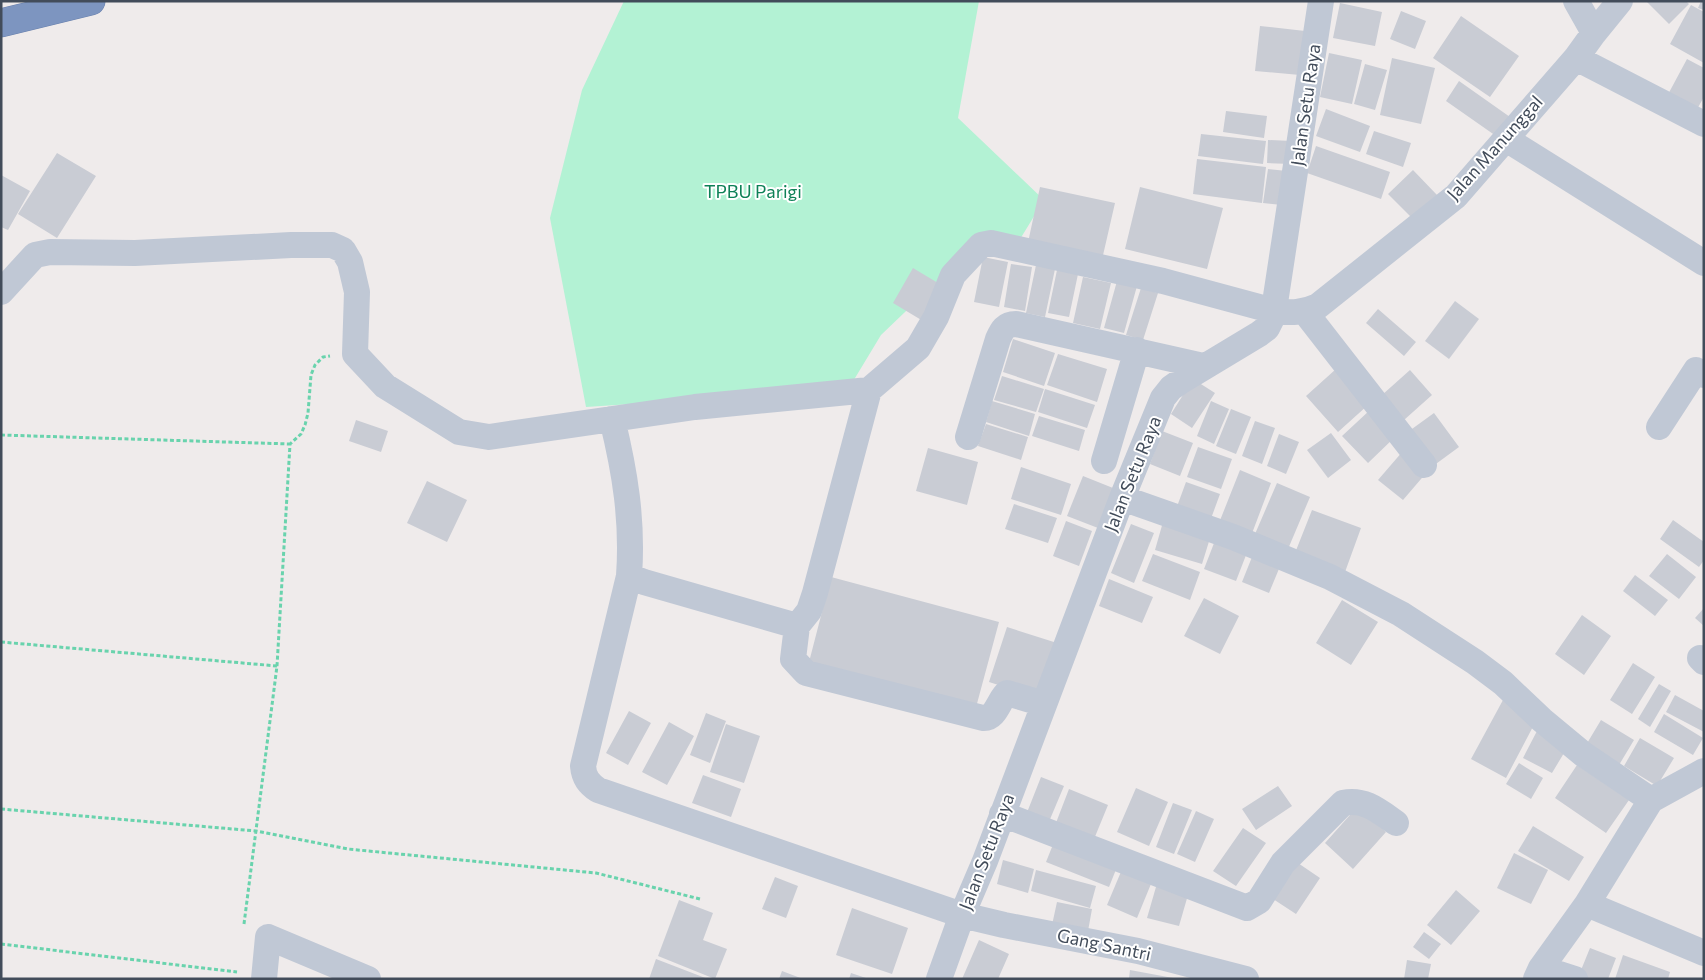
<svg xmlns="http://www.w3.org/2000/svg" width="1705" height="980" viewBox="0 0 1705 980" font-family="Commissioner,sans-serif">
  <rect width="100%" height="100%" fill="#efebeb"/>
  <path fill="#b3f2d4" d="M624,1H979L958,118L1044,200L1014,249L974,246L881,335L852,383L813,392L586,407L550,218L582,90Z"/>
  <path fill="#c9ccd4" d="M1646,1H1686L1689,4L1669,24Z
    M1701,1H1704V10L1698,8Z
    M1340,3L1382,12L1375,46L1333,38Z
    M1691,5L1704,12V63L1670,44Z
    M1401,11L1426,21L1415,49L1390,39Z
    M1461,16L1519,56L1490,97L1433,58Z
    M1260,26L1305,31L1300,75L1255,71Z
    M1329,53L1362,60L1352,104L1320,97Z
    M1392,58L1435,68L1421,124L1380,115Z
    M1687,59L1704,68V97L1693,116L1665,100Z
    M1365,64L1387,70L1375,110L1354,104Z
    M1459,81L1510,117L1496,136L1446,101Z
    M1326,109L1370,126L1360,152L1316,136Z
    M1226,111L1267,116L1264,138L1223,132Z
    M1374,131L1411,143L1403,167L1366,154Z
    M1201,134L1266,141L1263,164L1198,156Z
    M1268,140L1292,141L1291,164L1267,163Z
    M1316,146L1390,172L1381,199L1307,173Z
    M57,153L96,176L57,238L18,214Z
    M1197,159L1266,167L1262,203L1193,194Z
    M1268,169L1287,171L1282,205L1263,203Z
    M1413,170L1437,195L1413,219L1388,194Z
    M1,175L30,191L8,230L1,227Z
    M1040,187L1115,203L1101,264L1027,247Z
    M1140,187L1223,208L1207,269L1125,249Z
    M983,257L1008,262L999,307L974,302Z
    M1011,264L1032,267L1025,311L1004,307Z
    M1036,265L1055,269L1045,317L1026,313Z
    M913,268L943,286L923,321L893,303Z
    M1057,270L1078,274L1069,317L1048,313Z
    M1083,277L1111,283L1100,329L1073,323Z
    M1117,281L1137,286L1124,333L1104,328Z
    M1141,288L1158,293L1143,340L1126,335Z
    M1455,301L1479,319L1449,359L1425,341Z
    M1378,309L1416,342L1404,356L1366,323Z
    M1013,339L1055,353L1044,386L1003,372Z
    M1058,354L1107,369L1097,402L1047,385Z
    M1336,369L1368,405L1338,432L1306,396Z
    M1410,370L1432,395L1404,420L1382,395Z
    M1002,376L1044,389L1036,412L994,400Z
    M1193,379L1215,393L1192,428L1171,414Z
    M1045,389L1095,405L1087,428L1038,412Z
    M992,401L1035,414L1029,436L986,422Z
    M1211,401L1229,409L1214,444L1197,436Z
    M1231,409L1251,417L1236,454L1216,446Z
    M1370,410L1395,437L1368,463L1342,436Z
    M1434,413L1459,447L1429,469L1405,434Z
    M1039,416L1085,430L1079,451L1032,436Z
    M356,420L388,431L381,452L349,441Z
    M1255,421L1275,428L1262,464L1242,456Z
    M986,424L1028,437L1021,460L978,446Z
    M1162,431L1193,443L1180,476L1150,464Z
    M1331,433L1351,460L1328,478L1307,450Z
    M1279,434L1299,442L1286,474L1267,466Z
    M1198,447L1232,459L1221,489L1187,477Z
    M928,448L978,462L967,505L916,491Z
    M1403,451L1427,472L1403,500L1378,480Z
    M1021,467L1071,484L1061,515L1011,499Z
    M1240,470L1271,483L1251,536L1219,523Z
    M1083,476L1113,488L1098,528L1067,516Z
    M427,481L467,500L447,542L407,523Z
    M1186,482L1220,494L1209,524L1175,512Z
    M1277,483L1310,497L1288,549L1255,534Z
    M1014,504L1057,518L1048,543L1005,529Z
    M1312,510L1361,528L1345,572L1295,553Z
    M1673,520L1704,542V560L1699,567L1660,539Z
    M1066,521L1092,531L1079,566L1053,556Z
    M1163,522L1211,535L1202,564L1155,550Z
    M1131,524L1154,533L1134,583L1111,573Z
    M1216,538L1248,550L1236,581L1204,569Z
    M1254,552L1281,564L1269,593L1242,582Z
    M1153,554L1200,572L1190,600L1142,581Z
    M1667,554L1696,577L1679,599L1649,576Z
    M1635,575L1668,600L1655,616L1623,591Z
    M831,577L999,622L975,711L808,666Z
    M1109,579L1153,597L1142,623L1099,606Z
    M1204,598L1239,616L1220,654L1184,636Z
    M1342,600L1378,622L1351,665L1316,643Z
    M1704,608V626L1695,618Z
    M1582,615L1611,636L1584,675L1555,654Z
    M1007,627L1057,643L1039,698L989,682Z
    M1633,663L1655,677L1632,714L1610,700Z
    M1659,684L1671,691L1650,727L1638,719Z
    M1675,695L1704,711V732L1666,712Z
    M1503,700L1537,719L1506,778L1471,759Z
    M629,711L651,723L628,765L606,753Z
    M706,713L726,721L710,763L690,755Z
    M1664,714L1703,738L1693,755L1654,732Z
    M1601,720L1634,740L1619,765L1586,745Z
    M669,722L694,736L667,785L642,772Z
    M726,724L760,736L744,783L710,772Z
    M1537,731L1567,748L1552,773L1523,758Z
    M1640,738L1674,758L1657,786L1624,766Z
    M1519,763L1543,778L1531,799L1506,784Z
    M1577,765L1629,800L1606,833L1555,798Z
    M703,775L741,789L731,817L692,803Z
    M1041,777L1064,786L1048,824L1026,815Z
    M1278,786L1292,806L1256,830L1242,809Z
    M1136,788L1168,802L1149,846L1117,832Z
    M1069,789L1108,805L1092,844L1054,828Z
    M1173,803L1192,810L1174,854L1156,847Z
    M1358,806L1386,832L1353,869L1325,843Z
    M1196,811L1214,819L1195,862L1177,854Z
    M1533,826L1584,857L1569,881L1518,851Z
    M1243,828L1266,843L1236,886L1213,871Z
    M1054,842L1117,867L1109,887L1046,862Z
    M1514,853L1548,870L1531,904L1497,888Z
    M1003,860L1034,869L1028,893L997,884Z
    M1295,861L1320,878L1296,914L1270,897Z
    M1123,867L1153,879L1137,918L1107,905Z
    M1036,870L1096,886L1090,908L1031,891Z
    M775,877L798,886L786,918L762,909Z
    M1158,880L1190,888L1179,926L1147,918Z
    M1456,890L1480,911L1451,945L1427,925Z
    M679,900L713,913L703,940L727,949L715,979L658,956Z
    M1057,902L1092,909L1088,931L1052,925Z
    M852,908L908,928L892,974L836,955Z
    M1424,932L1441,944L1429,959L1413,947Z
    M979,940L1009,954L998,979H962Z
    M1590,948L1616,958L1608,979H1590L1579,975Z
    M1623,955L1670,972L1668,979H1615Z
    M656,959L708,979H649Z
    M1407,960L1431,964L1428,979H1404Z
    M1130,970L1173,978V979H1129Z
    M782,971L803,979H779Z
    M851,973L866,978V979H849Z"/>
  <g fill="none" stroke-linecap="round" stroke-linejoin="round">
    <g stroke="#6980ac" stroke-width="29">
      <path id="highway" d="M1,23L91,1"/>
    </g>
    <path stroke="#69d3ad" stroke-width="3" stroke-dasharray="4 2.5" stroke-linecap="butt" d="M1,435L290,444
      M1,642L277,666
      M1,809L256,831L348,849L596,873L700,899
      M244,924L277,666L290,444L301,434L305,425L308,413L311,375L315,365L323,357L330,356
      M1,944L237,972"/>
    <path stroke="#c0c8d5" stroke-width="26" d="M1576,1L1594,33
      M1576,58L1704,124
      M1506,139L1704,263
      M1,292L35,255L50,252L135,253L291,245H332L343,250L350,262L357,292L355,354L385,386L459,432L489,437L695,407L869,390
      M1305,312L1424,465
      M612,419C625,472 633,521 629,576L583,766C584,778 589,784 598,790L962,915L1004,925L1138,951L1246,979
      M1659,427L1696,370L1704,375
      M968,437L998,339C1002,330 1005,324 1016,324L1203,366
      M1104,461L1137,350
      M1122,498L1233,537L1330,577L1401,614L1475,662L1503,683L1542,720L1583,754L1651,800L1704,771
      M629,576L644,582L797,626
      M1700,658L1704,662
      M1044,704L1007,693C999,699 996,719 983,718L806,673L793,659L797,626L809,611L815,593L869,390L918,348L936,317L953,275L981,245L991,243L1163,281L1274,311C1291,313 1303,313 1318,306L1456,196L1576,58L1594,33L1620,1
      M1002,814L1247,908L1259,901L1283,863L1343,803C1364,798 1379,811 1396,823
      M1587,904L1704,953
      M1541,968L1575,979
      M264,979L268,937L368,979
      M939,979L962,915L985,861L1122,498L1163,398L1171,388L1181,381L1259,334L1267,328L1273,316L1321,1
      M1536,979L1541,968L1587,904L1651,800"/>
    <use href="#highway" stroke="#7d95c0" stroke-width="28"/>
  </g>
  <g text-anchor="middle" stroke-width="4" stroke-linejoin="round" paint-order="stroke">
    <g font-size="18" fill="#424c5a" stroke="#fff">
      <text transform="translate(1306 105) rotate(-82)" y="6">Jalan Setu Raya</text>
      <text transform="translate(1495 148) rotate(-48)" y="6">Jalan Manunggal</text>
      <text transform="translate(1133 474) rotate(-68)" y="6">Jalan Setu Raya</text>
      <text transform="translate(987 852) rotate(-69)" y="6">Jalan Setu Raya</text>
      <text transform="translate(1104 945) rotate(12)" y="6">Gang Santri</text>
    </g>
    <g font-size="18" fill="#0e8157" stroke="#fff">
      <text x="753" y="198">TPBU Parigi</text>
    </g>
  </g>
  <rect width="1705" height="980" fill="none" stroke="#424c5a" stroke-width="5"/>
</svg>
